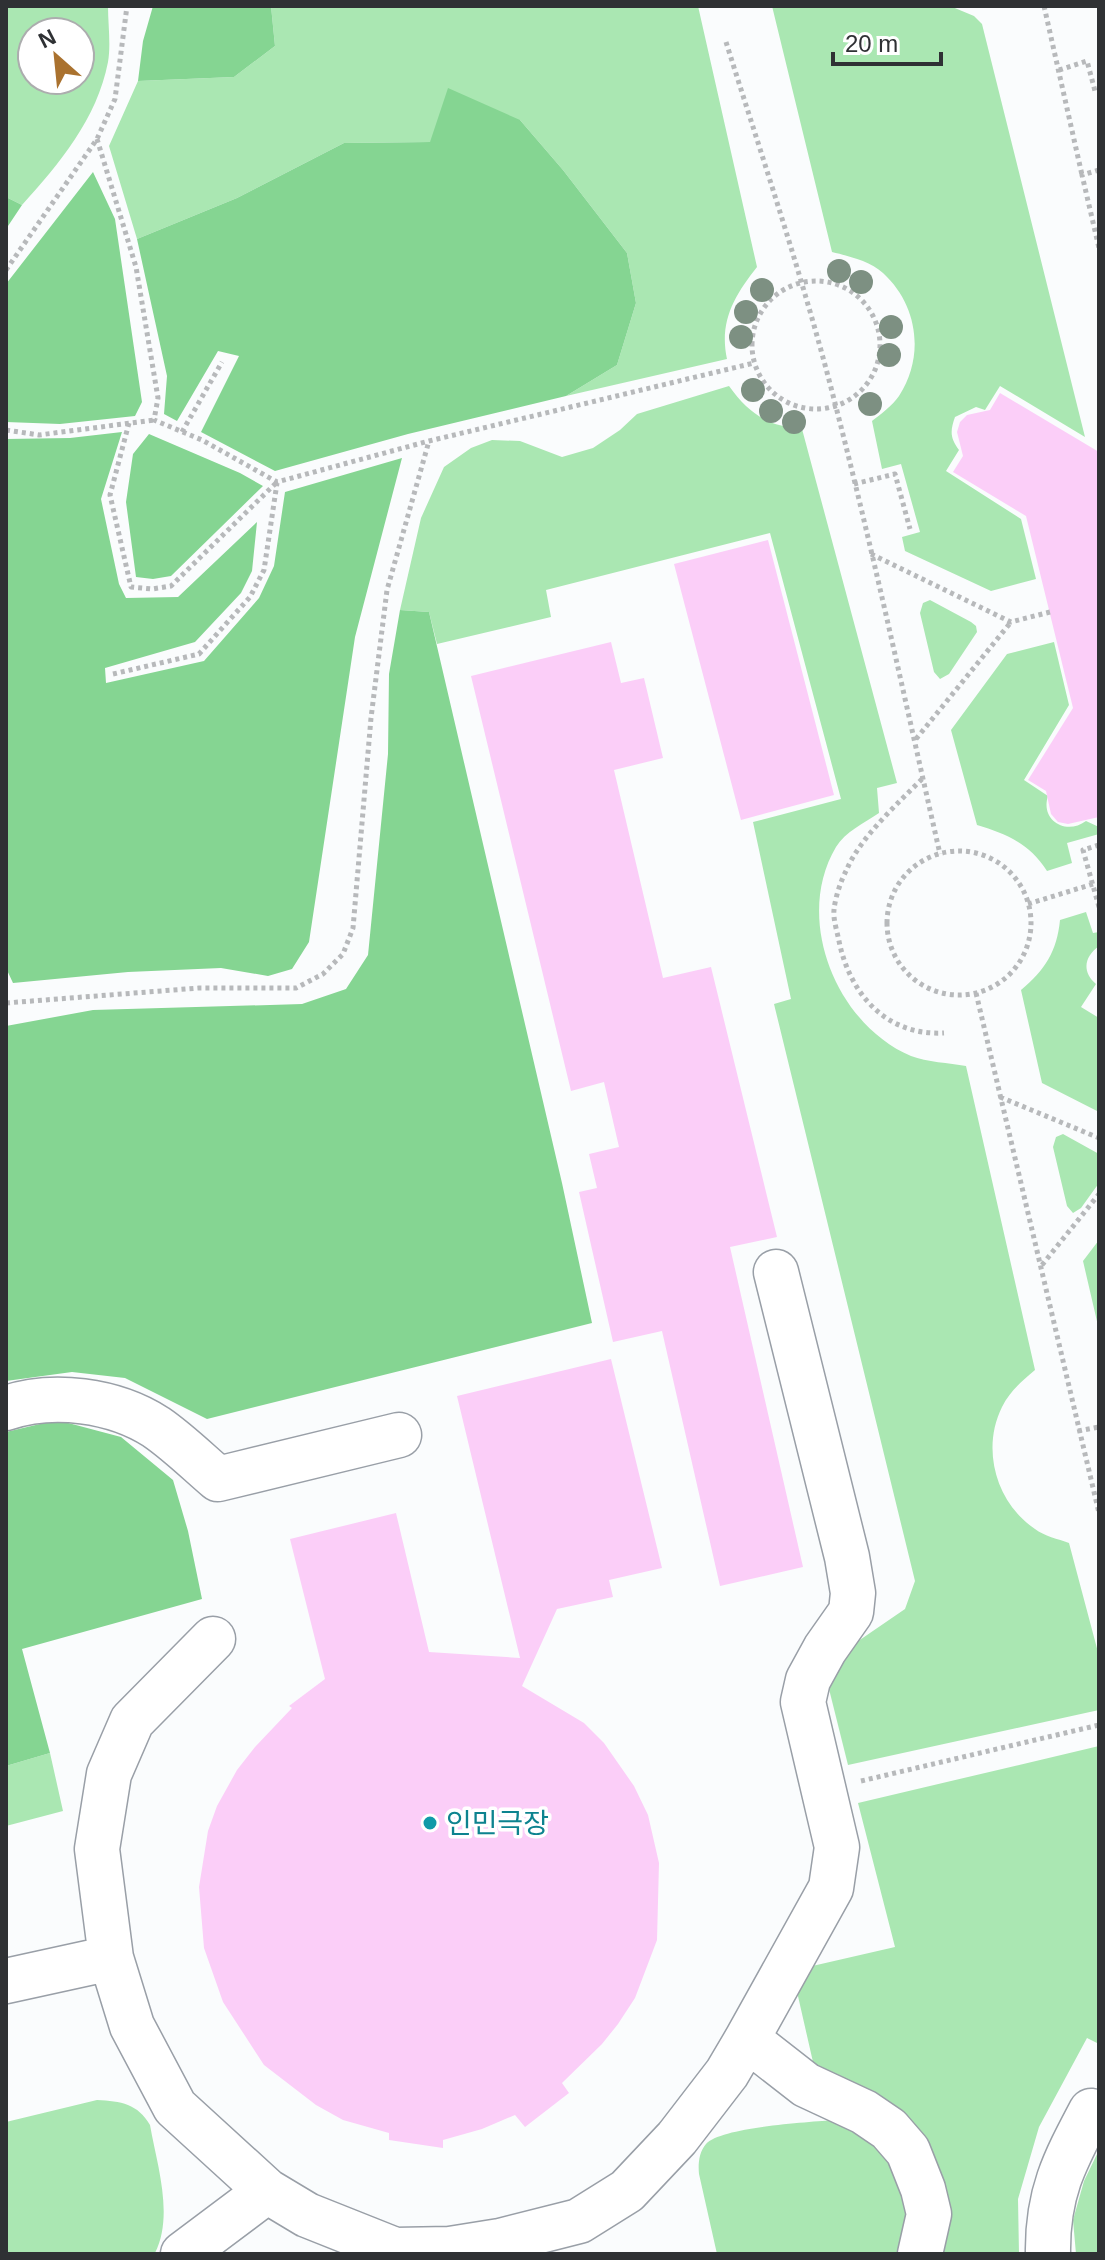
<svg xmlns="http://www.w3.org/2000/svg" width="1105" height="2260" viewBox="0 0 1105 2260" font-family="Arial,'Noto Sans KR',sans-serif">
  <rect width="100%" height="100%" fill="#fafcfd"/>
  <path fill="#aae7b2" fill-rule="evenodd" d="M6,6H108C108,24 111,45 108,62C97,119 59,164 22,205L6,197ZM32,32H80V80H32Z
    M271,6H698L757,267C734,296 719,322 727,359L566,396L617,365L636,303L627,253L563,170L520,120L430,142L344,143L237,198L137,239L109,146L138,81L234,77L275,46Z
    M772,6H950L974,16L982,24L1085,437L1000,386L985,410L976,407L955,417C950,431 950,438 959,450L946,471L1021,519L1036,579L991,591L905,551L902,537L920,532L901,464L882,469L872,421C881,414 893,405 899,396C925,356 918,305 883,273C870,261 848,256 832,252Z
    M729,386C749,414 768,426 802,429L897,783L877,788L879,813C864,823 845,832 836,847C793,919 837,1025 911,1056C927,1062 949,1063 966,1066L1035,1370C1022,1381 1010,1391 1002,1407C981,1449 996,1503 1035,1529C1044,1536 1058,1539 1069,1543L1099,1656V1710L848,1765L829,1689L831,1674L851,1646L905,1609L915,1581L774,1004L791,999L753,822L841,799L770,533L546,590L551,617L437,644L429,612L400,610L421,518L444,467L471,448L492,440L520,441L562,457L593,448L620,430L637,414Z
    M930,600L971,622L976,626L977,632L949,674L940,679L934,672L920,613L923,603Z
    M1054,642L1069,705L1024,780L1048,796C1040,820 1066,836 1086,821L1099,827V834L1067,843L1072,863L1047,871C1030,844 1007,834 977,825L951,730L1007,654Z
    M1086,912L1093,933L1099,932V946C1085,956 1081,971 1096,984L1081,1007L1099,1018V1112L1042,1083L1021,990C1045,970 1057,951 1060,920Z
    M1063,1134L1099,1154V1183L1081,1208L1073,1213L1067,1206L1053,1147L1056,1137Z
    M1099,1240V1330L1083,1261Z
    M1099,1746V2044L1087,2038L1039,2127L1018,2199L1019,2254H936L945,2215L819,2071L813,2062L795,1983L808,1967L895,1947L858,1803Z
    M50,1753L63,1811L6,1826V1766Z
    M97,2100C121,2101 138,2104 150,2125C157,2165 174,2215 155,2253L6,2254V2122Z
    M835,2120L885,2148L910,2197L903,2254H717L699,2174C698,2164 699,2152 706,2144C721,2127 810,2122 835,2120Z
    M1099,2150V2254H1076L1073,2220L1084,2181Z"/>
  <path fill="#85d592" d="M153,6H271L275,46L234,77L138,81L143,41Z
    M448,88L520,120L563,170L627,253L636,303L617,365L566,396L408,434L275,471L201,432L239,356L218,351L177,421L164,414L167,376L137,239L237,198L344,143L430,142Z
    M93,172L115,219L142,402L135,416L60,424L6,422V284Z
    M6,197L22,205L6,229Z
    M122,432L101,499L119,584L126,598L178,597L257,522L252,571L241,593L195,642L105,668L106,683L204,661L259,598L274,566L285,492L402,458L355,637L309,942L292,969L268,976L221,968L128,972L13,983L6,968V439L70,438Z
    M149,434L240,473L263,486L171,576L153,579L136,577L126,502L133,454Z
    M400,610L429,612L562,1183L592,1323L207,1419L125,1378L72,1372L6,1381V1026L93,1010L302,1004L346,989L368,955L388,754L389,674Z
    M57,1420L121,1437L173,1480L188,1531L202,1599L22,1649L50,1753L6,1766V1432Z"/>
  <path fill="#fbcef8" d="M1000,393L1099,452V817L1068,824L1058,822L1051,814L1046,791L1028,780L1073,708L1026,516L953,472L963,456L957,432L960,422L967,415L990,410Z
    M768,540L834,795L741,820L674,564Z
    M611,642L621,683L644,678L663,758L614,770L663,978L711,967L777,1237L730,1247L803,1567L720,1586L662,1331L613,1342L579,1192L597,1188L589,1154L619,1147L604,1082L571,1091L471,676Z
    M611,1359L662,1568L609,1580L613,1597L557,1609L522,1686L584,1723L604,1743L634,1786L648,1815L659,1863L657,1940L635,1998L618,2024L602,2044L562,2083L569,2093L525,2127L515,2115L482,2129L443,2140V2148L389,2140V2133L343,2120L316,2105L264,2065L223,2002L204,1948L199,1887L208,1831L217,1806L237,1770L255,1747L292,1708L289,1706L325,1679L290,1539L396,1513L429,1652L520,1658L457,1396Z"/>
  <g fill="none" stroke-linecap="round" stroke-linejoin="round">
    <g stroke="#999fa7" stroke-width="47">
      <path id="minor" d="M6,1408C53,1392 114,1400 156,1427C178,1442 198,1462 218,1479L399,1435
        M213,1639L132,1721L109,1774L97,1849L111,1958L132,2026L175,2107L267,2191
        M6,1981L111,1958
        M747,2039L831,1888L837,1847L803,1702L808,1680L825,1649L851,1612L853,1593L847,1557L776,1272
        M183,2254L267,2191L307,2215L395,2250L450,2249L500,2241L579,2221L627,2191L677,2138L727,2073L747,2039L806,2085L864,2112L889,2129L908,2151L923,2189L929,2214L920,2254
        M1048,2254C1047,2194 1064,2162 1091,2111"/>
    </g>
    <path stroke="#b7b9bb" stroke-width="5" stroke-dasharray="4 4" stroke-linecap="butt" d="M1044,6L1082,175
      M726,42C764,163 805,284 836,407C874,555 906,705 940,854
      M1059,70L1087,61L1095,91
      M97,139L136,267L158,398L154,420L202,440L277,482L429,441L754,363
      M1099,170L1082,175L1099,248
      M6,270L97,139L115,99L127,6
      M752 345a64 64 0 1 1 128 0a64 64 0 1 1-128 0Z
      M129,423L110,495L131,587L152,589L171,586L277,482
      M6,430L39,435L154,420
      M182,432L222,362
      M854,484L895,474L910,529
      M871,554L1011,622L1050,612
      M113,674L199,654L250,597L264,570L277,483
      M916,739L1011,622
      M922,779C898,803 860,838 847,869C841,880 835,898 834,910C833,919 837,931 839,941C850,995 887,1036 944,1033
      M1099,845L1083,850L1099,907
      M887 923a72 72 0 1 1 144 0a72 72 0 1 1-144 0Z
      M1028,904L1093,884
      M976,993L1099,1513
      M6,1003L199,988H296L323,974L343,954L353,928L371,718L387,590L429,441
      M1000,1097L1099,1138
      M1042,1265L1099,1194
      M1078,1431L1099,1427
      M861,1781L1099,1725"/>
    <use href="#minor" stroke="#fff" stroke-width="44"/>
  </g>
  <g fill="#7d9082">
    <circle cx="839" cy="271" r="12"/>
    <circle cx="861" cy="282" r="12"/>
    <circle cx="762" cy="290" r="12"/>
    <circle cx="746" cy="312" r="12"/>
    <circle cx="891" cy="327" r="12"/>
    <circle cx="741" cy="337" r="12"/>
    <circle cx="889" cy="355" r="12"/>
    <circle cx="753" cy="390" r="12"/>
    <circle cx="870" cy="404" r="12"/>
    <circle cx="771" cy="411" r="12"/>
    <circle cx="794" cy="422" r="12"/>
  </g>
  <circle fill="#0f9aa8" stroke="#fff" stroke-width="3" cx="430" cy="1823" r="8"/>
  <g text-anchor="middle" stroke-width="7" stroke-linejoin="round" paint-order="stroke">
    <g font-size="28" fill="#0d838f" stroke="#fff" text-anchor="start">
      <text x="446" y="1833">인민극장</text>
    </g>
  </g>
  <rect width="1105" height="2260" fill="none" stroke="#2f3134" stroke-width="16"/>
  <g transform="translate(56 56) rotate(333)"><circle r="38" fill="#ffffff" stroke="#acadae" stroke-width="2"/>
  <path d="M0-6L14 30L0 20L-14 30Z" fill="#aa722f"/>
  <text y="-12" font-size="22" font-weight="bold" text-anchor="middle" fill="#2f3134">N</text>
  </g>
  <path d="M833 52v12h108v-12" fill="none" stroke="#2f3134" stroke-width="4"/>
  <text x="845" y="52" font-size="24" fill="#2f3134" stroke="#ffffff" stroke-width="6" paint-order="stroke">20 m</text>
</svg>
